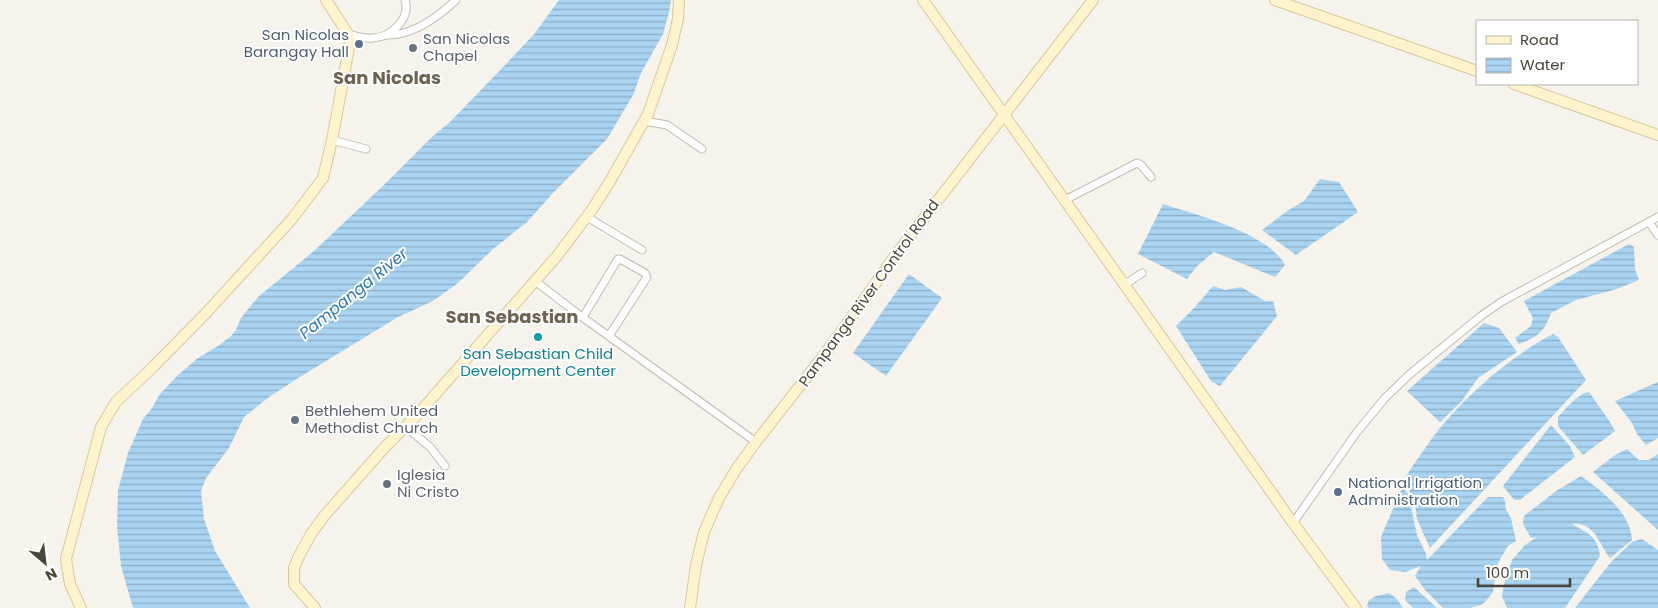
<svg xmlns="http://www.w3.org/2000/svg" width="1658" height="608" viewBox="0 0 1658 608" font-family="Poppins,sans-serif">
  <defs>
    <pattern id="water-rules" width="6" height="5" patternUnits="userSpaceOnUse" patternTransform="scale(1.25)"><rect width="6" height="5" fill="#a9d4f2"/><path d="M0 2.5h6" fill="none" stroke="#8caec5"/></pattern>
  </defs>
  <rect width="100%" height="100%" fill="#f6f3ec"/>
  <path fill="url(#water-rules)" d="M559,0H671L669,12L663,34L641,73L633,95L607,139L553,193L527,222L493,249L458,283L433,301L398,317L295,380L269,397L244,417L229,448L206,478L201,491L204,519L215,551L250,608H133L121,566L117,525L118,490L128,453L143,419L152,408L160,394L178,375L198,358L218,346L231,336L236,330L241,318L258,297L314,251L386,183L433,136L450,122L508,62L535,33Z
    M1320,179L1339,182L1358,212L1296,255L1262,230L1287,211L1304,201Z
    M1163,204C1197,215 1268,233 1285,265L1275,277L1214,252L1197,266L1187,279L1138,254Z
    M1629,244L1634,247L1635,269L1639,280L1617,289L1576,300L1551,313C1544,332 1538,337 1519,344L1515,338L1531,326L1533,318L1524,301Z
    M909,274L942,298L886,376L853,353Z
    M1213,286L1225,290L1241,287L1265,301H1273L1277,316L1220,386L1211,381L1176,326L1195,307Z
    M1484,323L1499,328L1517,352L1478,378L1461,402L1440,422L1407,391Z
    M1553,334L1558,337L1586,380L1430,548L1417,519L1415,504L1411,497L1406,476C1417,460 1428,443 1440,428C1472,390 1510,357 1553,334Z
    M1658,382V438L1646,445L1637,434L1632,423L1615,401Z
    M1589,392L1610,422L1615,431L1583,455L1558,426V417C1566,409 1577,394 1589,392Z
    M1551,425L1570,446L1575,457L1520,500H1514L1503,486Z
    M1627,449L1639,460H1649L1658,454V530L1593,472L1615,455Z
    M1581,476C1602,491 1631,513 1632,540L1610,558C1598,544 1596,522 1572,524C1587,533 1598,536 1600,556L1565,608H1507L1502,596L1505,580L1512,560L1525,545L1537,537L1531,538L1523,524L1524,516L1556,491Z
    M1402,488L1408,493L1417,535L1426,554L1427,560L1488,497H1503L1505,501L1506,510L1511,518L1516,541L1508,546L1499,561L1496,569L1493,592L1486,601L1481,605L1470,608H1443L1426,591L1415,576L1421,566L1405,572L1390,570L1382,559L1381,537Z
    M1642,539L1658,550V608H1575L1611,562L1632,542Z
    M1414,587L1437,608H1413L1405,600L1406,592Z
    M1389,593L1397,599L1403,608H1369L1367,606L1369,600L1376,596Z"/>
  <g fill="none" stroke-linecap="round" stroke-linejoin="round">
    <g stroke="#c2bbae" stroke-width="9">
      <path id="street" d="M348,34C356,36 365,39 373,38C391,37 411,19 405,0
        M386,35C413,36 437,18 456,0
        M644,121L667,125L702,149
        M332,140L366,149
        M1065,200L1137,163L1141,165L1151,177
        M587,217L642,250
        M1649,222L1658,235
        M535,281L578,314L756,442
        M1124,285L1142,273
        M583,317L618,259H620L645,273L647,277L609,336
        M406,427L430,447L445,466
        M1293,523L1357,432L1385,398L1410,374L1481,316L1501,302L1658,217"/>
    </g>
    <g stroke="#d6c79b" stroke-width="12">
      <path id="secondary" d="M923,0L1293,523L1356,608
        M1275,0L1477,71
        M1514,84L1658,135
        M81,608L70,584L66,559L101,427L116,402L152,368L207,312L292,219L323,178L332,140L350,42L348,34L326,0
        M315,608L294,584V568L299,556L311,534L325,515L386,446L418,414L557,256L591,211L609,183L648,114L672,45L678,19L679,0
        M690,608L696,565L704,532L719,498L737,468L756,442L828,350L897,253L1093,0"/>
    </g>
    <use href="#street" stroke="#fff" stroke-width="7"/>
    <use href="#secondary" stroke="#fff3cd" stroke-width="10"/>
  </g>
  <g fill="#5c6f8a" stroke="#fff" stroke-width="2">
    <circle cx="359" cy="44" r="5"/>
    <circle cx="1338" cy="492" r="5"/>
  </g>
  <g fill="#6b7280" stroke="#fff" stroke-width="2">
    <circle cx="413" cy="48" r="5"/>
    <circle cx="295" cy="420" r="5"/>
    <circle cx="387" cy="484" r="5"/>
  </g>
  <circle fill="#0f9aa8" stroke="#fff" stroke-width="2" cx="538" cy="337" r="5"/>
  <g text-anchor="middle" stroke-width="4" stroke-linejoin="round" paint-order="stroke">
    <g font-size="15" fill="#4e5e75" stroke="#fff" text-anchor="end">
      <text x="349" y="40">San Nicolas<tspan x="349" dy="17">Barangay Hall</tspan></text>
      <text x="1348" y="488" text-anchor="start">National Irrigation<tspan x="1348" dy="17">Administration</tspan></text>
    </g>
    <g font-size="15" fill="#5b616d" stroke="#fff" text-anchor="start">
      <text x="423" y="44">San Nicolas<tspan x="423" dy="17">Chapel</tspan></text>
      <text x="305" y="416">Bethlehem United<tspan x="305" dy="17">Methodist Church</tspan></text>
      <text x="397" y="480">Iglesia<tspan x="397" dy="17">Ni Cristo</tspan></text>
    </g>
    <g font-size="15" fill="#4b4439" stroke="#fff">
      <text transform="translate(869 293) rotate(-54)" y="5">Pampanga River Control Road</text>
    </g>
    <g font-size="15" fill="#0d838f" stroke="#fff">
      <text x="538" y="359">San Sebastian Child<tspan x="538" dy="17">Development Center</tspan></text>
    </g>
    <g font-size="16" font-style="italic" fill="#2e7ab2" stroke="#fff">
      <text transform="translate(353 293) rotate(-39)" y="6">Pampanga River</text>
    </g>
    <g font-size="18" font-weight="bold" fill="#6e6250" stroke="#fff">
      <text x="387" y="84">San Nicolas</text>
      <text x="512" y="323">San Sebastian</text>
    </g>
  </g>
  <rect x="1476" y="20" width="162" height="65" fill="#ffffff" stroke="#b7b4b0"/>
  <rect x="1486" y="36" width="25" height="8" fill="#fff3cd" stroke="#b7b4b0"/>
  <text x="1520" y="45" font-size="15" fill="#4b4439">Road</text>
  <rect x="1486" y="58" width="25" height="15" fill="url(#water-rules)" stroke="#b7b4b0"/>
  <text x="1520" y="70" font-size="15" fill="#4b4439">Water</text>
  <g transform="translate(45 563) rotate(152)" stroke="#ffffff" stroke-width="4" paint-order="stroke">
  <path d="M0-4L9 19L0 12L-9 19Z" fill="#4b4439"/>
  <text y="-8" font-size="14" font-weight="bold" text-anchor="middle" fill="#4b4439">N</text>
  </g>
  <path d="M1478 578v8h92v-8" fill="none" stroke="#4b4439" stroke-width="2.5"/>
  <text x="1486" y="578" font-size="15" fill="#4b4439" stroke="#ffffff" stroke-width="4" paint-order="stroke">100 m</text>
</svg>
